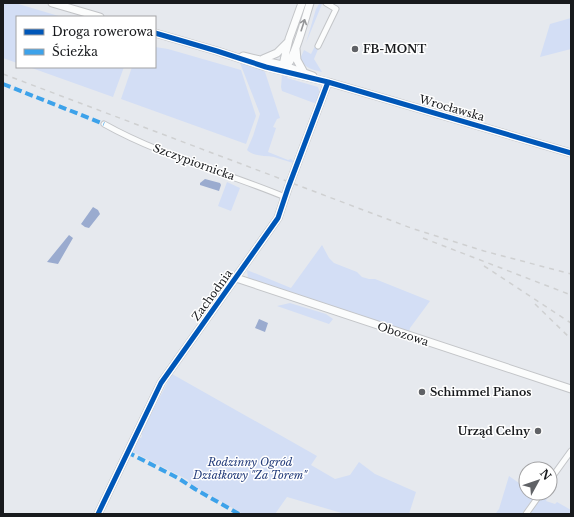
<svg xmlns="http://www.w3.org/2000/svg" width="574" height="517" viewBox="0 0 574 517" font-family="'Libre Baskerville',serif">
  <rect width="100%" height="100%" fill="#e6e9ee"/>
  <path fill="#d3def5" d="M3,3H15L62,17H17V63L3,58Z
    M321,3L322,4L306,43L316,9L319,4Z
    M571,18V49L540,57L550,24Z
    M315,46L319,47L314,59L322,72C314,70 304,68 300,59L304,50L311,54Z
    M155,47L168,49L241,70L256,116L246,144L121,99L132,67H155Z
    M240,63L257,67L265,72L280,118L277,119L273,127L276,128L268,152L288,160L291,159L294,162L293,163C287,161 280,159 274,157C265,155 254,157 247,150L253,136L260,114Z
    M29,67H124L113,97Z
    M282,75L288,76L287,78L318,87L320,93L316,102L314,103L282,91L281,87Z
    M227,182L240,188L231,211L218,206Z
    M322,245L329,258L334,263L357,272L362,277L369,279H375L430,301L410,328L409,332L248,279L247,270L291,288Z
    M290,303L326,314L333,319L329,324L277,306Z
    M172,374L317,456L311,465L335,479L350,475L359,462L375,474L416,492L409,514H345L287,497L275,514H243L190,484L188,480L133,452V450L139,438H141L142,436L141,433Z
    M509,476L526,488V493L536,494L522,514H497L496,513L499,509Z
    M545,493H550L546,501L555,504L557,502L571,510V514H529Z"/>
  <path fill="#9aabcf" d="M205,179L220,183L221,185L219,191L200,185V183Z
    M93,207L98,210L100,214L89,228L85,227L81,224Z
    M69,235L73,238L58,264L47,262Z
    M259,319L268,323L265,332L255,328Z"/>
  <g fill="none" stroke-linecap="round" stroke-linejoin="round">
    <g stroke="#c3c5c8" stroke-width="7">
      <path id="street" d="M318,46L336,9L326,3
        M104,124C161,156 225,172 285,197
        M550,480L571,451
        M526,514L541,493"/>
    </g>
    <g stroke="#c3c5c8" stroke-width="9">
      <path id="secondary" d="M52,3L100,17
        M155,33L217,51L266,67L328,82L571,153
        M296,49L297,60L303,71
        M243,56L282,65L313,76
        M263,59L277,53L287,43
        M282,69L289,39L302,3
        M284,69C295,60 305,18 310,3
        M236,278L571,389
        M98,514L161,383L278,218L288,188L328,82"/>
    </g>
    <use href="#street" stroke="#fbfcfc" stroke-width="5"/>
    <use href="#secondary" stroke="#fbfcfc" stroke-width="7"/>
    <path stroke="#cfd0d1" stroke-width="1.5" stroke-dasharray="5 5" stroke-linecap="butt" d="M3,74L411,228L484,251L571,274
      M423,238L571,295
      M484,266L571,323
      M535,304L571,339"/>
    <path stroke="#3da2ea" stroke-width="4" stroke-dasharray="8 4" stroke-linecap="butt" d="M3,84L104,124
      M127,452L178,478L195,489L239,514"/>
    <g stroke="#fff" stroke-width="8">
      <path id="cycleway" d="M155,33L217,51L266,67L328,82L571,153
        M98,514L161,383L278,218L288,188L328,82"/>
    </g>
    <use href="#cycleway" stroke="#0057b8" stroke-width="5"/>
  </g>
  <defs><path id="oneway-shaft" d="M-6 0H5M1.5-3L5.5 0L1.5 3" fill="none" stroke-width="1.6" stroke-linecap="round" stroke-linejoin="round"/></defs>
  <use stroke="#959698" href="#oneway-shaft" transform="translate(303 25) rotate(-72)"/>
  <g fill="#606266" stroke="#fff" stroke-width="1.5">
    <circle cx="355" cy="49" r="4"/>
    <circle cx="422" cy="392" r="4"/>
    <circle cx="538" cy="431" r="4"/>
  </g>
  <g text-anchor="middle" stroke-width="3" stroke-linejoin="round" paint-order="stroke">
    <g font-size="11" font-weight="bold" fill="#181a1d" stroke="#fff" text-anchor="start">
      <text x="363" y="53">FB-MONT</text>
      <text x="430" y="396">Schimmel Pianos</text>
      <text x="530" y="435" text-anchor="end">Urząd Celny</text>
    </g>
    <g font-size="11" fill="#181a1d" stroke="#fff">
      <text transform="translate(452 108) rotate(16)" y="4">Wrocławska</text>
      <text transform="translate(194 162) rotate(20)" y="4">Szczypiornicka</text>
      <text transform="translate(212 295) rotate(-54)" y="4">Zachodnia</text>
      <text transform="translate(403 334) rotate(18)" y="4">Obozowa</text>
    </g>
    <g font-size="11" font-style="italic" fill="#233c7a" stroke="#fff">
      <text x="250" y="466">Rodzinny Ogród<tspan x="250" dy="13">Działkowy "Za Torem"</tspan></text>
    </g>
  </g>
  <rect width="574" height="517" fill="none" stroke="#181a1d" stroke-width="8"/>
  <rect x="16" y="16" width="140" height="52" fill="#ffffff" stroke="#a3a3a5"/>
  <rect x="24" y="29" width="20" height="6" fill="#0057b8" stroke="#a3a3a5"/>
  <text x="52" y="36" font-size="12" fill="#181a1d">Droga rowerowa</text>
  <rect x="24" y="49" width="20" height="6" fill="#3da2ea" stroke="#a3a3a5"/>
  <text x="52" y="56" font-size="12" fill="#181a1d">Ścieżka</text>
  <g transform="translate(538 481) rotate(50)"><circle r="19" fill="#ffffff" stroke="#a3a3a5"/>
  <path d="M0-3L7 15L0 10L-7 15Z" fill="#606266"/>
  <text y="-6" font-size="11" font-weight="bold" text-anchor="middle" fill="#181a1d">N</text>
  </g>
</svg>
